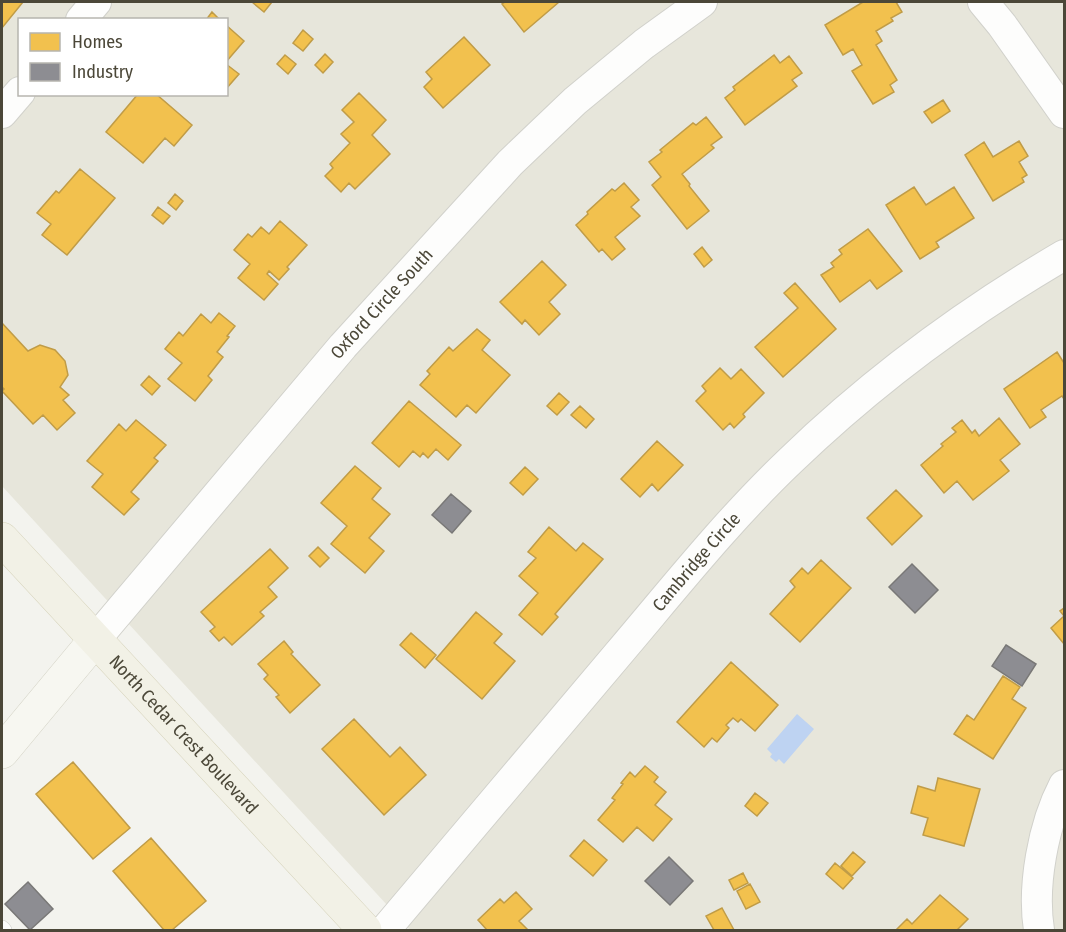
<svg xmlns="http://www.w3.org/2000/svg" width="1066" height="932" viewBox="0 0 1066 932" font-family="'Fira Sans Condensed',sans-serif">
  <rect width="100%" height="100%" fill="#f3f3ee"/>
  <path fill="#e7e6db" fill-rule="evenodd" d="M2,2H1064V930H410L2,486ZM20,20H226V94H20Z"/>
  <path fill="#bed3f2" d="M797,714L814,729L784,764L779,759L776,762L770,757L772,754L767,749Z"/>
  <path fill="#f2c14e" stroke="#c09c47" stroke-width="1.5" d="M2,2H23L2,28Z
    M252,2H272L264,12Z
    M505,2H559L524,32L502,4Z
    M863,2H896L902,12L891,18L893,21L876,31L882,41L876,45L897,80L890,85L894,92L873,104L852,71L862,65L853,49L843,55L825,25Z
    M212,12L220,20H206Z
    M226,25L244,41L226,62Z
    M303,30L313,39L303,51L293,43Z
    M464,37L490,65L443,108L424,87L432,79L426,72Z
    M325,54L333,62L323,73L315,65Z
    M285,55L296,64L288,74L277,64Z
    M774,55L780,63L789,56L802,73L792,80L797,86L745,125L725,98L735,90L733,87Z
    M226,64L239,74L226,89Z
    M359,93L386,120L372,135L390,154L355,189L349,183L341,192L325,176L333,168L330,164L350,143L341,134L354,122L342,110Z
    M138,94H156L192,125L174,146L165,138L143,163L106,132Z
    M943,100L950,111L932,123L924,112Z
    M706,117L722,137L711,145L714,148L682,174L690,184L689,186L709,211L687,229L652,185L661,177L649,162L662,152L660,150L693,123L696,125Z
    M1019,141L1028,156L1019,162L1027,175L1022,178L1024,182L993,201L965,155L984,142L993,157Z
    M80,169L115,198L67,255L42,235L51,224L37,213L56,191L59,193Z
    M624,183L639,200L631,207L640,216L615,237L625,249L612,260L602,249L599,252L576,225L588,214L587,212L612,189L615,191Z
    M914,187L926,205L954,187L974,218L936,242L939,247L920,259L886,205Z
    M175,194L183,201L176,210L168,203Z
    M158,207L170,216L163,224L152,215Z
    M280,221L307,245L287,267L289,269L279,280L269,271L267,274L278,284L264,300L238,278L250,264L234,250L248,234L252,237L261,227L269,234Z
    M868,229L902,271L877,289L870,280L840,302L821,275L834,267L831,263L842,254L839,250Z
    M702,247L712,260L704,267L694,254Z
    M542,261L566,285L549,302L560,314L539,335L525,320L522,324L500,302Z
    M795,283L836,329L783,377L755,347L798,308L784,293Z
    M219,313L235,326L227,336L229,337L217,352L223,357L208,376L212,380L195,401L168,379L182,363L165,349L179,332L183,336L201,314L211,323Z
    M2,323L28,351L40,345L55,350L65,361L68,375L60,387L69,395L63,400L75,413L57,430L43,415L33,424L2,391L4,389L2,387Z
    M477,329L490,340L482,350L510,375L476,413L467,405L456,417L420,385L430,374L427,371L449,347L453,351Z
    M1057,352L1064,363V399L1062,396L1041,410L1046,417L1030,428L1004,389Z
    M720,368L731,379L741,369L764,393L743,414L745,417L734,428L730,423L723,430L696,401L706,391L702,386Z
    M149,376L160,386L152,395L141,385Z
    M559,393L569,402L557,415L547,406Z
    M409,401L461,445L448,460L436,449L428,458L423,453L420,457L413,451L399,467L372,443Z
    M580,406L594,419L586,428L571,415Z
    M999,418L1020,444L1000,460L1009,471L973,500L957,481L944,493L921,465L943,446L941,444L956,432L952,428L962,420L972,433L975,430L979,436Z
    M136,420L166,445L154,458L158,461L131,492L139,499L124,515L92,487L103,474L87,461L119,424L126,431Z
    M657,441L683,465L658,491L652,484L640,497L621,479Z
    M355,466L381,488L372,499L390,514L369,538L384,551L365,573L331,544L347,526L321,503Z
    M525,467L538,479L523,495L510,483Z
    M896,490L922,516L892,545L867,518Z
    M549,527L576,551L583,543L603,559L555,614L558,617L542,635L519,615L538,593L519,576L536,558L528,552Z
    M318,547L329,558L320,567L309,556Z
    M270,549L288,568L268,587L277,597L260,612L264,616L232,645L224,637L219,641L210,631L215,627L201,612Z
    M821,560L851,588L800,642L770,614L795,587L790,581L802,568L808,574Z
    M1064,608V644L1051,628L1064,616L1060,611Z
    M476,612L502,634L494,643L515,661L482,699L436,659Z
    M411,633L436,655L425,668L400,645Z
    M284,641L293,652L291,654L320,685L290,713L276,697L279,695L264,679L268,675L258,664Z
    M731,662L778,705L755,731L741,719L738,722L733,718L726,725L729,728L717,742L712,738L704,747L677,722Z
    M1003,676L1020,687L1012,699L1026,708L993,759L954,734L967,715L974,720Z
    M354,719L390,757L400,747L426,775L384,815L322,749Z
    M73,762L130,828L93,859L36,794Z
    M645,766L658,777L654,782L666,792L655,805L672,819L653,841L637,827L623,842L598,820L615,800L612,798L623,784L621,783L630,772L635,777Z
    M938,778L980,789L964,846L923,835L928,818L911,813L918,786L935,791Z
    M755,793L768,803L757,816L745,806Z
    M151,838L206,901L172,930H164L113,871Z
    M584,840L607,860L593,876L570,856Z
    M853,852L865,862L852,876L841,866Z
    M835,863L853,878L843,889L826,874Z
    M743,873L748,883L734,890L729,880Z
    M750,884L760,902L746,909L737,891Z
    M516,892L532,909L519,921L528,930H487L478,920L500,899L504,903Z
    M940,895L968,919L957,930H896L907,919L912,924Z
    M722,908L734,930H714L706,916Z"/>
  <path fill="#8d8d92" stroke="#797877" stroke-width="1.5" d="M451,494L471,511L452,533L432,515Z
    M912,564L938,590L915,613L889,587Z
    M1006,645L1036,664L1022,686L992,666Z
    M669,857L693,881L670,905L645,881Z
    M28,882L53,909L30,930L5,904Z"/>
  <g fill="none" stroke-linecap="round" stroke-linejoin="round">
    <g stroke="#d1d1cb" stroke-width="16">
      <path id="lane" d="M2,928L4,930"/>
    </g>
    <g stroke="#d1d1cb" stroke-width="32">
      <g id="street">
        <path d="M983,2L1002,25L1064,113"/>
        <path d="M81,20L96,2"/>
        <path d="M2,113L20,92"/>
        <path id="s1" d="M95,640L343,346L510,163L575,101L644,44L702,2"/>
        <path id="s2" d="M385,930C463,838 541,745 619,653C675,587 728,520 790,461C873,381 965,313 1064,255"/>
        <path d="M1039,930C1032,886 1043,825 1064,785"/>
      </g>
    </g>
    <g stroke="#d3d2c5" stroke-width="34">
      <path id="secondary" d="M2,752L95,640"/>
    </g>
    <g stroke="#d6d3bb" stroke-width="34">
      <g id="primary">
        <path id="s3" d="M2,539L365,930"/>
      </g>
    </g>
    <use href="#lane" stroke="#fdfdfc" stroke-width="15"/>
    <use href="#street" stroke="#fdfdfc" stroke-width="30"/>
    <use href="#secondary" stroke="#f7f7f1" stroke-width="33"/>
    <use href="#primary" stroke="#f2f1e6" stroke-width="33"/>
  </g>
  <g text-anchor="middle" stroke-width="6" stroke-linejoin="round" paint-order="stroke">
    <g font-size="18" fill="#4b4738" stroke="#fff">
      <text dy="6" stroke="none"><textPath href="#s1" startOffset="442">Oxford Circle South</textPath></text>
      <text dy="6" stroke="none"><textPath href="#s2" startOffset="482">Cambridge Circle</textPath></text>
      <text dy="6" stroke="none"><textPath href="#s3" startOffset="267">North Cedar Crest Boulevard</textPath></text>
    </g>
  </g>
  <rect width="1066" height="932" fill="none" stroke="#4b4738" stroke-width="6"/>
  <rect x="18" y="18" width="210" height="78" fill="#ffffff" stroke="#b7b5af" stroke-width="1.5"/>
  <rect x="30" y="33" width="30" height="18" fill="#f2c14e" stroke="#b7b5af" stroke-width="1.5"/>
  <text x="72" y="48" font-size="18" fill="#4b4738">Homes</text>
  <rect x="30" y="63" width="30" height="18" fill="#8d8d92" stroke="#b7b5af" stroke-width="1.5"/>
  <text x="72" y="78" font-size="18" fill="#4b4738">Industry</text>
</svg>
